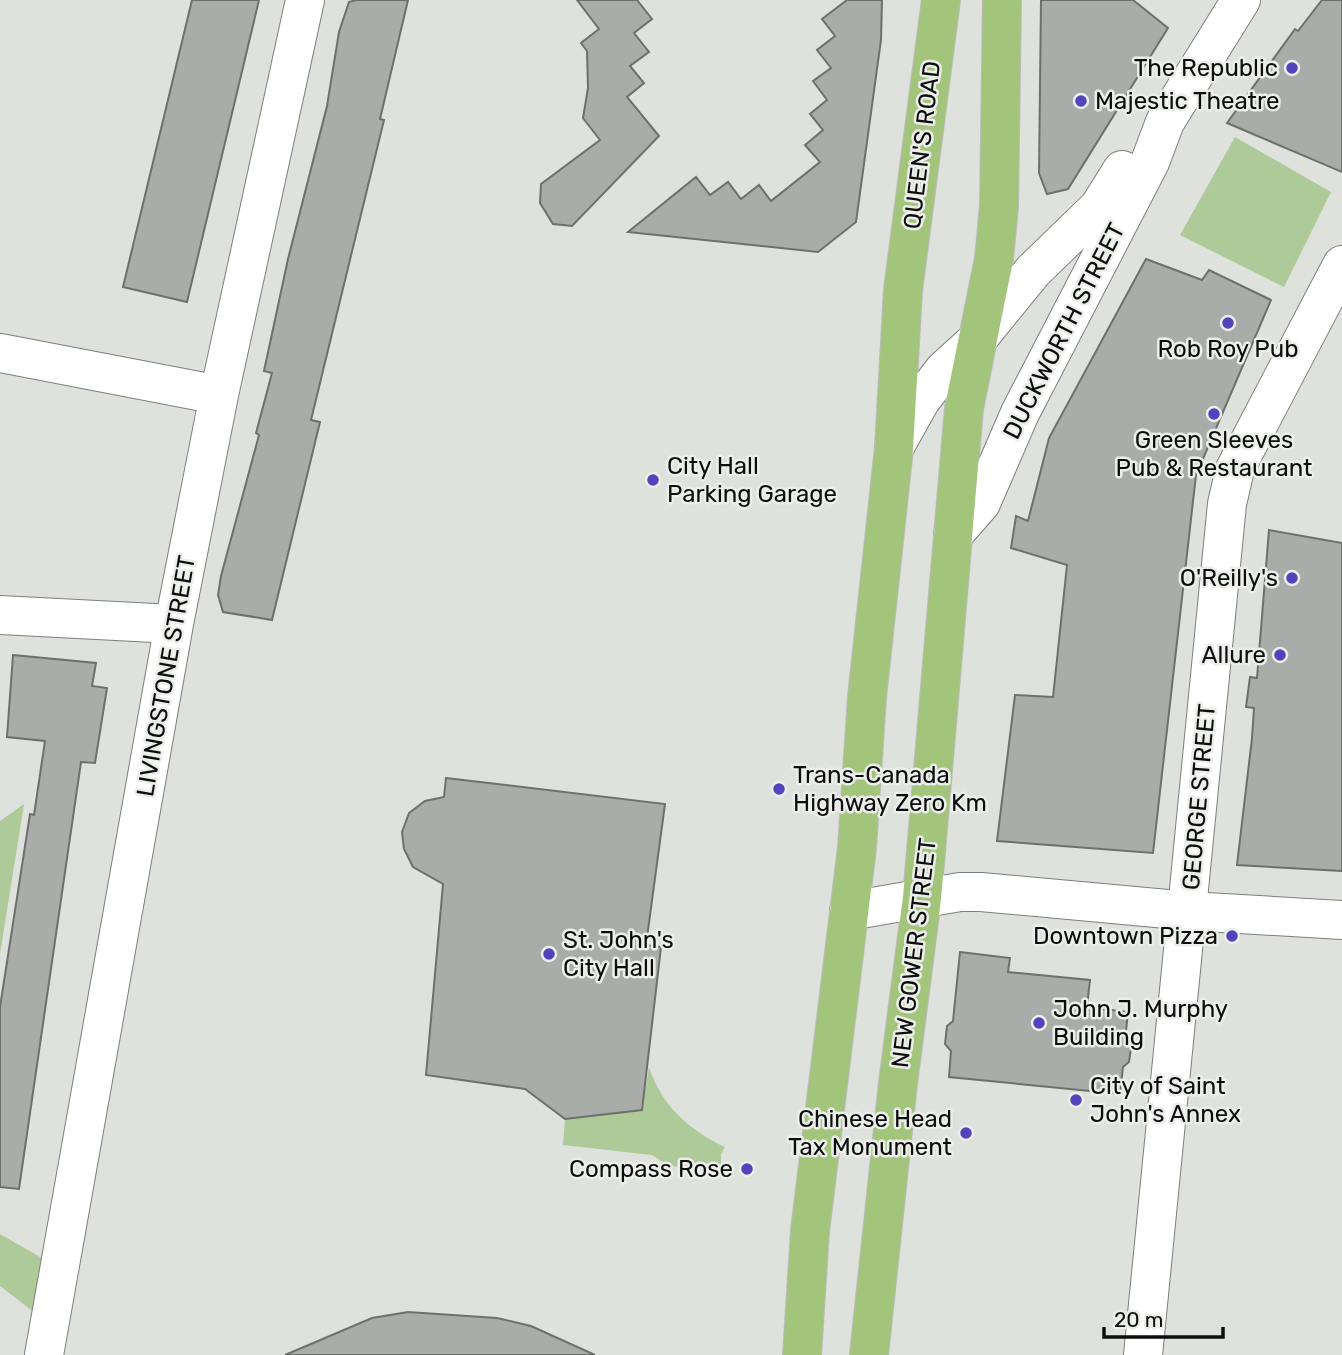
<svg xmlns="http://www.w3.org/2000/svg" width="1342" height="1355" viewBox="0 0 1342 1355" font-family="Rubik,sans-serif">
  <rect width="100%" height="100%" fill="#dfe1dd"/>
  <path fill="#aeca99" d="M1235,137L1331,192L1284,287L1180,235Z
    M24,804L0,954V821Z
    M649,1067C661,1105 690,1131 725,1147L721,1154V1169L669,1166L652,1155L563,1145L565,1119L642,1110Z
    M0,1234L47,1261L44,1320L0,1286Z"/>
  <path fill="#aaaca9" stroke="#6e706d" stroke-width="2" d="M192,0H259L187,302L123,287Z
    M356,0H408L380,119L384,120L311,420L320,422L272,620L223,612L218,595L221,576L259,435L256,433L272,373L264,371L288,259L327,106L339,32L349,2Z
    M577,0H637L652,19L634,33L649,52L630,66L644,83L627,97L659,136L572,226L553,224L540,203L541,184L600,140L583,118L588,88L587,51L581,43L599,29Z
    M847,0H882L881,40L856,222L818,252L628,232L696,177L710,195L728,182L741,199L759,185L771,201L820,162L805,145L823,130L810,114L827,100L813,81L831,68L817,50L835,36L822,19Z
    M1041,0H1133L1168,28L1068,189L1047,194L1039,173Z
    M1322,0H1342V172L1227,123L1295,29L1298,31Z
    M1146,259L1202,280L1209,270L1271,300L1196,475L1153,853L997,841L1015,695L1053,697L1067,565L1011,548L1016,516L1028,521L1049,438Z
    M1269,530L1342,543V871L1237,865L1252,738L1254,708L1246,707L1250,677L1257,678Z
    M13,655L96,663L92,686L107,688L95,763L81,762L19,1189L0,1187V1007L30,814L34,815L45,741L7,737Z
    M446,778L665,804L646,945L661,947L642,1110L565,1119L525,1089L426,1075L443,884L413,867L404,849L402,832L409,813L425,801L444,797Z
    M960,952L1010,958L1008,972L1090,980L1087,1007L1128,1012L1125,1041L1131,1048L1129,1062L1123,1067L1120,1094L949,1077L951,1051L945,1044L947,1026L953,1021Z
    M408,1312L497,1318L531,1326L595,1355H285L372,1318Z"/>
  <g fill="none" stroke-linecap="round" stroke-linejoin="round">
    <g stroke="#7d7f7b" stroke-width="40">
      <path id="minor" d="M0,353L219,395
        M894,448L921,400L944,370L976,341L1033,271L1099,207L1122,170
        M953,535L981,503L1020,413L1150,162L1165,122L1241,0
        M0,615L174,624
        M849,911L960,892H981L1189,911L1342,920
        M44,1355L174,624L219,395L305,0
        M1143,1355L1227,504L1235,469L1342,265"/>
    </g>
    <g stroke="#bbb" stroke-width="40">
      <path id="major" d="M802,1355L810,1231L857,848L867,697L894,448L903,290L941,0
        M869,1355L898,1083L922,898L964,408L994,259L999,206L1002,0"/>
    </g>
    <use href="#minor" stroke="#fff" stroke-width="38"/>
    <use href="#major" stroke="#a3c57b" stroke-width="38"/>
  </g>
  <g fill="#5144bc" stroke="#eceeeb" stroke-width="2.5">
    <circle cx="1292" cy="68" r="7"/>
    <circle cx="1081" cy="101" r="7"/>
    <circle cx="1228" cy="323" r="7"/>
    <circle cx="1214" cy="414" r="7"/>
    <circle cx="653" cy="480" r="7"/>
    <circle cx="1292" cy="578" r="7"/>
    <circle cx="1280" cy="655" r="7"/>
    <circle cx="779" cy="789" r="7"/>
    <circle cx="1232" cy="936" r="7"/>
    <circle cx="549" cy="954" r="7"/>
    <circle cx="1039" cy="1023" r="7"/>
    <circle cx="1076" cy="1100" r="7"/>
    <circle cx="966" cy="1133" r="7"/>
    <circle cx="747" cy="1169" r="7"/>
  </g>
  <g text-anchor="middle" stroke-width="5" stroke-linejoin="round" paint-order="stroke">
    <g font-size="24" fill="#0c0d0c" stroke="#eceeeb" text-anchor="end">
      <text x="1278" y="76">The Republic</text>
      <text x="1095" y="109" text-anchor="start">Majestic Theatre</text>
      <text x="1228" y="357" text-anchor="middle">Rob Roy Pub</text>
      <text x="1214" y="448" text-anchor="middle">Green Sleeves<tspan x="1214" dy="28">Pub &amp; Restaurant</tspan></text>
      <text x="667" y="474" text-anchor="start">City Hall<tspan x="667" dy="28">Parking Garage</tspan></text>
      <text x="1278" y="586">O'Reilly's</text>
      <text x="1266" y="663">Allure</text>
      <text x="793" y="783" text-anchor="start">Trans-Canada<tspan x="793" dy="28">Highway Zero Km</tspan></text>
      <text x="1218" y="944">Downtown Pizza</text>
      <text x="563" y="948" text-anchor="start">St. John's<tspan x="563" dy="28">City Hall</tspan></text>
      <text x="1053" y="1017" text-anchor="start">John J. Murphy<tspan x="1053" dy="28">Building</tspan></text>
      <text x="1090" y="1094" text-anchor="start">City of Saint<tspan x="1090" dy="28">John's Annex</tspan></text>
      <text x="952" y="1127">Chinese Head<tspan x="952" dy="28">Tax Monument</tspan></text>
      <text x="733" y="1177">Compass Rose</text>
    </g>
    <g font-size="24" fill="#0c0d0c" stroke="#eceeeb">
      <text transform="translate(922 145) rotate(-83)" y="8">QUEEN'S ROAD</text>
      <text transform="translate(1064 331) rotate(-63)" y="8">DUCKWORTH STREET</text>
      <text transform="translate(166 676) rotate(-80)" y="8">LIVINGSTONE STREET</text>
      <text transform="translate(1199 797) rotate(-85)" y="8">GEORGE STREET</text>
      <text transform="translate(914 953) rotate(-83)" y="8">NEW GOWER STREET</text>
    </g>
  </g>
  <path d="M1104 1327v10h119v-10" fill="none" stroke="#0c0d0c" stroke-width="3.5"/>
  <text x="1114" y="1327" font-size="21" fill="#0c0d0c" stroke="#eceeeb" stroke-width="5" paint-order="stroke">20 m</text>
</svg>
